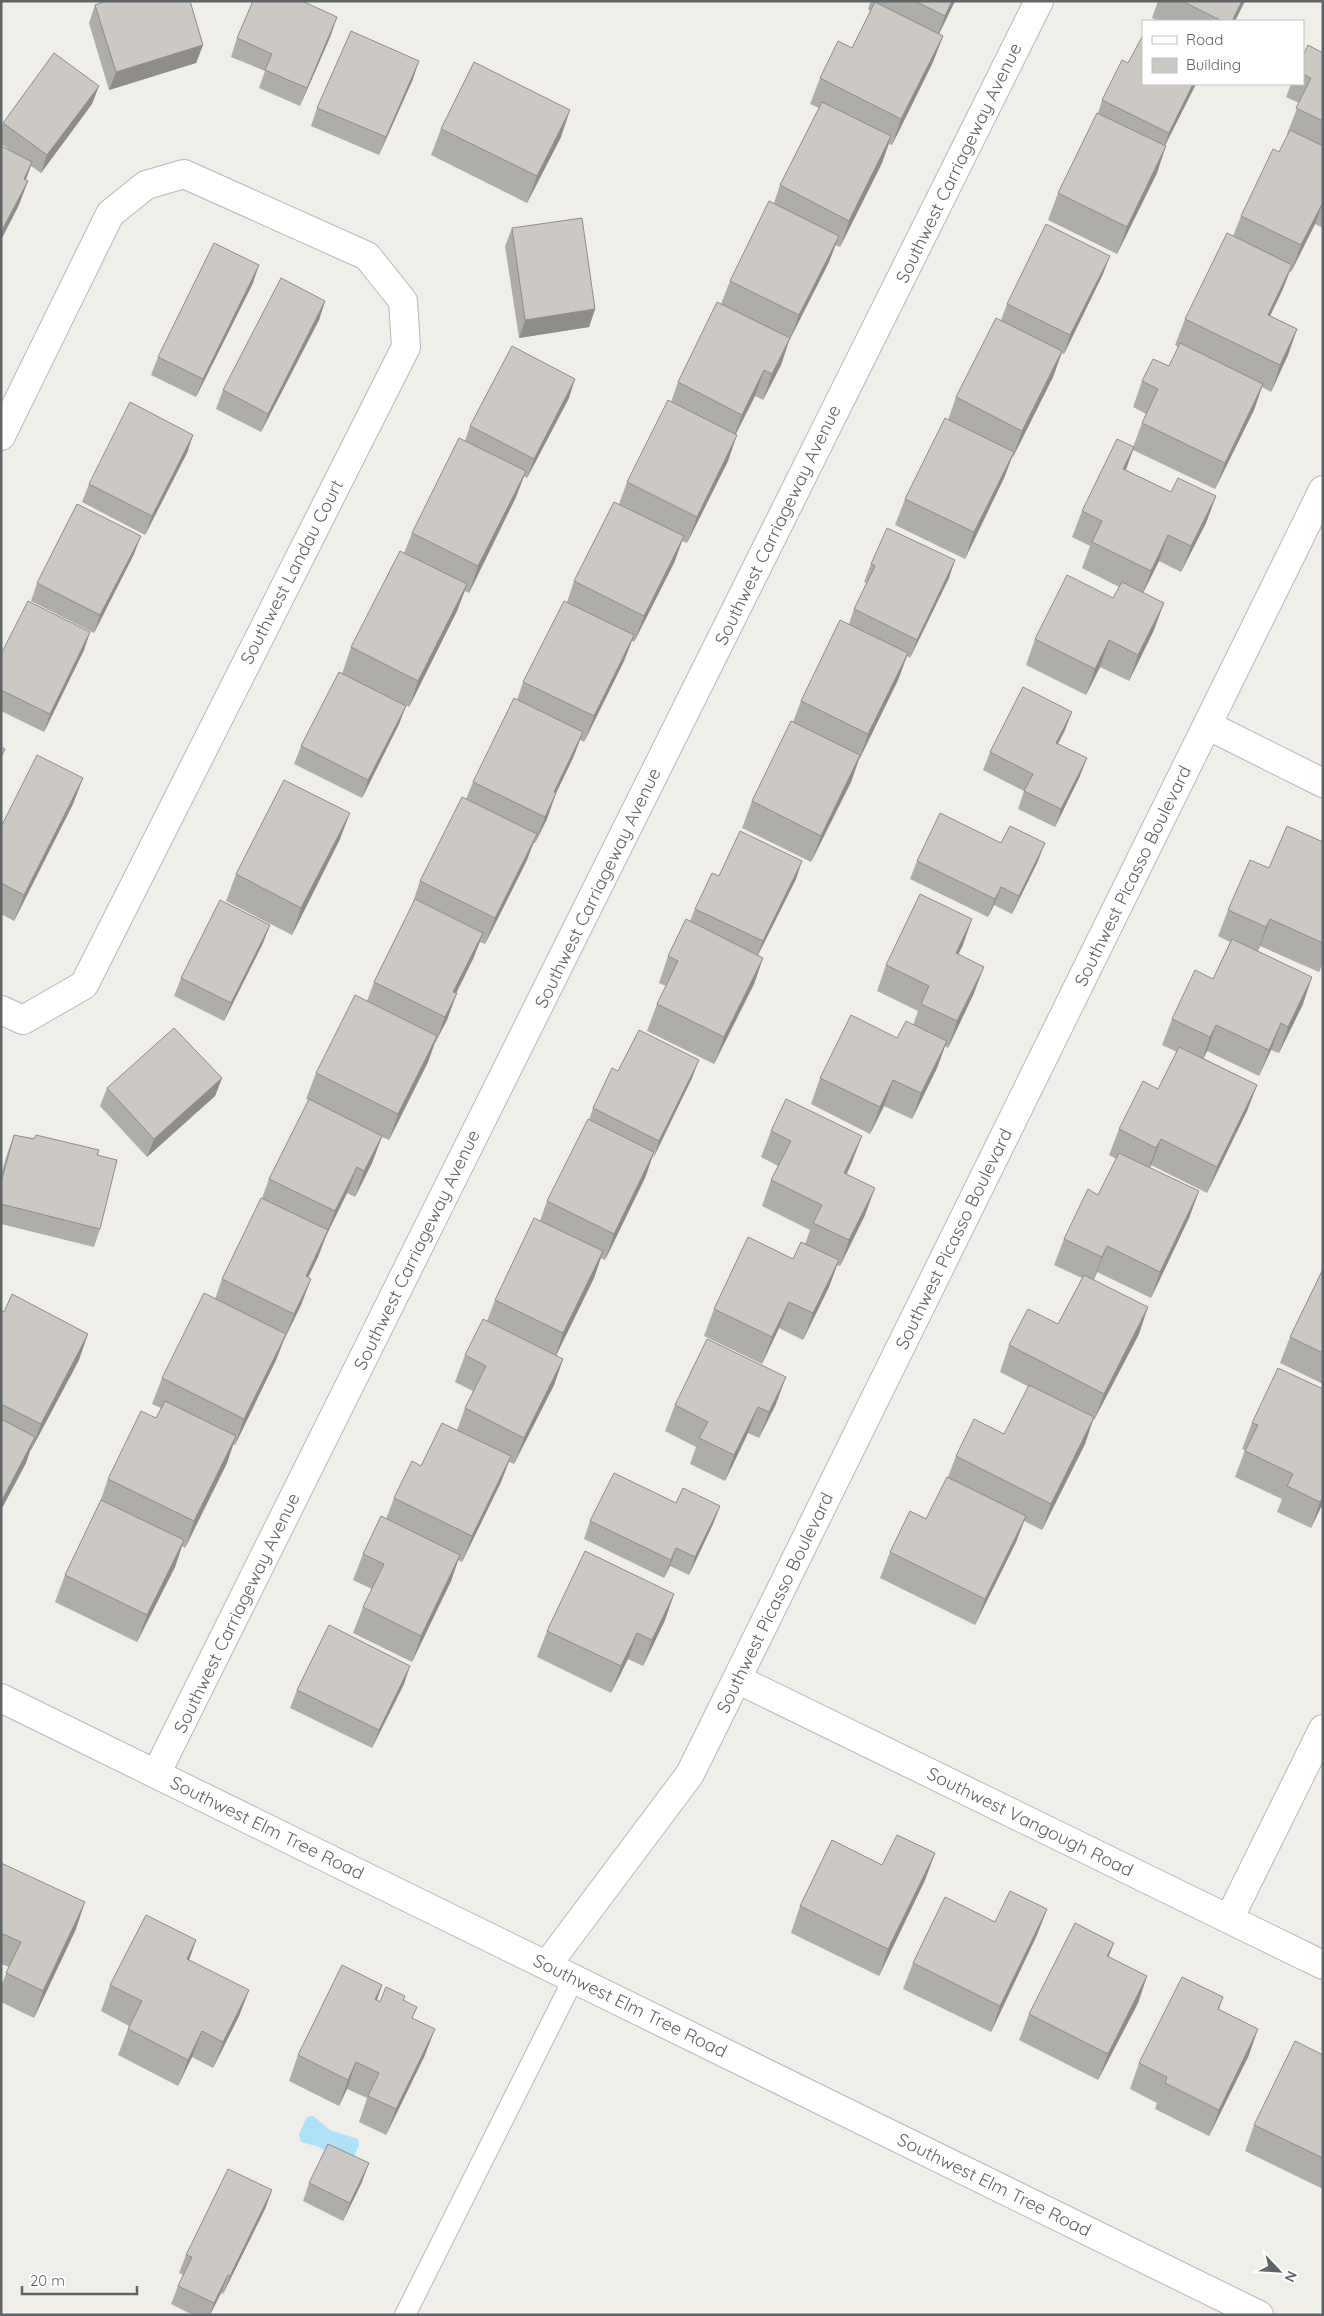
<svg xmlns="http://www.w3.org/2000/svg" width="1324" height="2316" viewBox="0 0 1324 2316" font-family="Quicksand,sans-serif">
  <rect width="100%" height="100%" fill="#f0eee8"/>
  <path fill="#aee1fa" d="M313,2116L330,2130L358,2139L359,2145L352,2161L316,2146L301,2142L299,2134L307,2117Z"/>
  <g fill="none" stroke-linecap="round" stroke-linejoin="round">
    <g stroke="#b5b8bb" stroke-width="22">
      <path id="service" d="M405,2315L574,1978"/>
    </g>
    <g stroke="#b5b8bb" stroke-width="30">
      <path id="minor" d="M1,436L110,214L146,185L184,174L367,256L403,301L406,347L84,985L23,1020L1,1010
        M1207,725L1323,783
        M737,1679L1323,1965
        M156,1774L1039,1
        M1229,1919L1323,1729
        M547,1965L690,1774L1323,490"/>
    </g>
    <g stroke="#b5b8bb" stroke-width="30">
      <path id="tertiary" d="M1,1698L1259,2315"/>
    </g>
    <use href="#service" stroke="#fff" stroke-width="20"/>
    <use href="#minor" stroke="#fff" stroke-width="28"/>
    <use href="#tertiary" stroke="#fff" stroke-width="28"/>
  </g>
  <path fill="#afada9" d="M871,1H955L939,34L943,36L933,62L892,145L889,144L882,163L840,247L835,245L829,262L789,341L781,365L763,400L755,396L736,434L728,461L687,543L682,541L674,563L634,642L632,641L624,661L584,742L580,740L573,758L556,793L547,819L535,843H533L527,860L485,944L480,942L473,959L456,993L447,1020L435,1043L428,1062L389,1140L382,1137L372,1163L355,1197L347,1193L326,1236L318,1257L308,1277L311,1279L301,1305L284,1340L276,1360L235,1445H233L227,1463L185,1548L182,1546L175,1567L137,1642L55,1602L65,1575L99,1505L108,1479L156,1418L161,1408L152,1404L162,1378L215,1299L222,1279L262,1198L269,1179L309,1100L306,1099L316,1073L367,1001L374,982L411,908L420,881L466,799L473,782L517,700L523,682L567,602L574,581L619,504L627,482L671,402L678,382L721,304L730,281L774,203L780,185L819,108L810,104L820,78L852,48L870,11L868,9Z
    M1158,1H1245L1235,21H1159L1152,18Z
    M303,2L331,35L300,106L259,88L265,71L231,57L237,38Z
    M95,5L203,45L196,63L109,90L89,23Z
    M1323,53V228L1315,224L1291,272L1290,271L1282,291L1270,316L1297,329L1288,355L1271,392L1262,387L1254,410L1215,489L1133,450L1126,470L1171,492L1216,496L1206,523L1181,572L1159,561L1143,593L1154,630L1129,681L1100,667L1086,695L1026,665L1035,639L1113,598L1119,587L1082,568L1090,546L1072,537L1082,511L1133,447L1142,423L1146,414L1133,407L1142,381L1169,366L1178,347L1175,345L1185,319L1233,236L1241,216L1279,152L1288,135L1287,134L1299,103L1286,97L1291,84H1303V56Z
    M1128,63L1196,84L1165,146L1157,173L1117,254L1048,220L1058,193L1098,113L1102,100Z
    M413,79L379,155L311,126L317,108Z
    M92,104L41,173L31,166L26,180L28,181L18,207L11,151L1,144V127L3,123Z
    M441,129L561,137L527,203L431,155Z
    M512,228L595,309L589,327L519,338L505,246Z
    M1103,274L1064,354L1062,353L1053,377L1013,457H1012L1004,478L965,559L895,525L905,499L948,420L956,397L1001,320L1007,304Z
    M253,283L196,397L151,375L158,357Z
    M325,301L319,320L261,432L216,409L223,390Z
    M569,398L527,478L524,476L516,497L469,593L465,591L457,611L409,707L344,675L406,706L399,724L362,798L294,764L301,746L342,674L351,647L404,553L412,533L465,441L470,426Z
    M193,435L187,453L145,535L82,502L89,484Z
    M134,554L94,633L31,601L37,583Z
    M871,564L949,578L910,658L907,656L898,680L859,760L851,782L811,862L742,828L752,801L793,722L801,701L849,624L854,609L867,583L864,582Z
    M90,632L84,650L44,732L1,711V654Z
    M1065,730L1058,744L1080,776L1055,827L1018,809L1024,791L983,770L990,752Z
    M83,778L73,804L14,921L1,914V827Z
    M340,839L292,935L226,901L236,874Z
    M1323,842V963L1319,972L1260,946L1258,951L1303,1004L1279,1053L1271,1050L1259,1076L1207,1051L1203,1058L1257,1085L1247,1111L1207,1193L1151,1165L1150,1168L1199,1191L1189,1218L1151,1298L1097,1272L1094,1280L1139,1334L1094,1420H1093L1085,1444L1042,1530L1024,1521L1016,1542L975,1625L880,1578L890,1552L926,1519L948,1477L956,1456L1004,1434L1029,1387L1000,1372L1009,1345L1058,1324L1082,1278L1054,1265L1064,1239L1098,1195L1116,1159L1109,1155L1119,1129L1158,1089L1177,1052L1162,1045L1172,1019L1213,979L1230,942L1218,936L1228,910L1269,868Z
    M917,861H1038L1012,914L994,905L988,917L910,879Z
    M719,876L796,879L758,955L763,958L754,984L714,1064L647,1031L657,1004L666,986L659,983L668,956L690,921L695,909Z
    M270,925L263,943L224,1021L174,996L181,978Z
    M963,945L958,954L974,993L948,1048L945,1046L937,1068L912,1119L884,1106L870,1134L811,1104L820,1078L897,1038L913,1025L918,1011L877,991L886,965Z
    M618,1071L692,1078L652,1158L645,1178L605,1260L601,1258L594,1278L556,1355L563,1359L554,1385L514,1464L509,1462L501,1482L462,1562L458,1560L451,1581L412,1662L353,1633L363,1607L372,1589L353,1580L363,1554L386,1519L394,1498L421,1466L457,1430L465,1408L473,1391L455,1382L465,1355L487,1321L495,1300L540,1221L547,1201L589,1120L593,1108Z
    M222,1078L215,1096L147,1157L100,1106L107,1088Z
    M771,1131L852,1162L847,1174L865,1215L840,1266L837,1265L829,1287L803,1340L779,1328L762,1364L704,1336L714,1309L793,1259L805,1244L810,1230L762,1206L771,1180L778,1166L761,1157Z
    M14,1135L99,1150L98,1155L100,1229L94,1247L1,1224V1175L7,1154Z
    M1323,1269V1384L1280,1363L1290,1337Z
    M1,1311L79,1360L31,1450H30L26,1463L1,1510Z
    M1323,1389V1503L1311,1528L1277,1512L1282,1499L1235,1477L1245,1450L1242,1449L1252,1423Z
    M776,1404L759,1438L748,1433L725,1481L690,1464L696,1447L665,1431L675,1405Z
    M676,1503L720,1506L713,1524L689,1575L670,1566L664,1578L584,1539L590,1521Z
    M674,1594L665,1620L643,1666L628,1659L611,1693L537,1657L547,1631Z
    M404,1684L372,1748L290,1708L297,1690Z
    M935,1853L925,1880L879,1976L791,1933L800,1906L882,1865Z
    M1,1863L76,1929L34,2018L1,2002V1986L9,1967L1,1964Z
    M1047,1909L1037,1935L991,2032L903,1989L913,1963L995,1922Z
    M196,1940L189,1960L249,1990L239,2016L213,2068L192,2057L178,2086L118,2055L129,2026L101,2011L110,1985Z
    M1109,1957L1147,1976L1138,2003L1098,2080L1019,2040L1029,2014Z
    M382,1985L377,2000L380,2002L404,2000L413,2018L425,2055L386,2135L359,2122L367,2098L347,2089L339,2106L289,2081L298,2055Z
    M1223,1997L1219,2009L1249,2055L1209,2136L1155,2109L1157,2103L1130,2089L1139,2063Z
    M1323,2055V2189L1245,2151L1254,2125Z
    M362,2182L343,2221L303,2201L309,2183Z
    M272,2190L265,2209L223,2294L221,2293L210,2315H193L171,2304L178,2286L183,2275L179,2273L186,2255Z"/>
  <path fill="#8f8d89" d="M952,1H955L935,42L945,16Z
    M1242,1H1245L1235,21H1232Z
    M337,17L331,35L300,106L307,88Z
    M943,36L933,62L892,145L901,119Z
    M203,45L196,63L109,90L116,72Z
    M419,61L413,79L379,155L386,137Z
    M1193,84H1196L1162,151L1169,133Z
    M99,86L92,104L41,173L47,155Z
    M570,110L561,137L527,203L537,176Z
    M891,136L882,163L840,247L849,221Z
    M1166,146L1157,173L1117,254L1127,227Z
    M32,162L22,189L24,179Z
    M28,181L18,207L1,240V232Z
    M1323,202L1315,224L1291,272L1301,245Z
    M839,236L829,262L789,341L799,315Z
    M1110,256L1103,274L1064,354L1070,335Z
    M259,265L253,283L196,397L203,379Z
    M1292,265L1282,291L1258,341L1268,315Z
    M325,301L319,320L261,432L268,414Z
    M595,309L589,327L519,338L525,320Z
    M1297,329L1288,355L1271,392L1280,365Z
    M790,338L781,365L763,400L772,374Z
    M1062,351L1053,377L1013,457L1022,431Z
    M764,370L755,396L732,441L742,415Z
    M575,379L569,398L527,478L534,459Z
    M1263,384L1254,410L1215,489L1225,463Z
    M193,435L187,453L145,535L152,516Z
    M737,435L728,461L687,543L697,517Z
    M1134,447L1124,474L1123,469Z
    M1014,452L1004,478L965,559L974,532Z
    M526,471L516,497L469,593L478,566Z
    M1216,496L1206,523L1181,572L1191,546Z
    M1168,535L1159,561L1141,597L1151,571Z
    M141,536L134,554L94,633L100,615Z
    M684,536L674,563L634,642L644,616Z
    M955,560L949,578L910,658L917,640Z
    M467,584L457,611L409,707L418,681Z
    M1164,603L1154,630L1129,681L1138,655Z
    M90,632L84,650L44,732L50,714Z
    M634,635L624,661L584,742L594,716Z
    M1109,640L1100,667L1086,695L1095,669Z
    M908,653L898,680L859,760L868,734Z
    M406,706L399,724L362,798L368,780Z
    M1072,712L1065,730L1049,761L1056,743Z
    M583,732L573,758L544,818L554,792Z
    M860,755L851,782L811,862L821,836Z
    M1087,758L1080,776L1055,827L1061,809Z
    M83,778L73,804L14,921L24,895Z
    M556,793L547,819L535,843L545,817Z
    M350,813L340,839L292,935L301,908Z
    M537,834L527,860L485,944L495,918Z
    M1045,843L1038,861L1012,914L1019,896Z
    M802,861L796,879L756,959L763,941Z
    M1001,887L994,905L988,917L995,899Z
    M972,919L963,945L946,979L956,953Z
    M1270,919L1260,946L1257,953L1266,927Z
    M270,925L263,943L224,1021L231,1003Z
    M483,933L473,959L444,1018L453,992Z
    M763,958L754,984L714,1064L724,1037Z
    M984,967L974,993L948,1048L957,1021Z
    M1312,977L1303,1004L1279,1053L1288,1027Z
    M457,993L447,1020L435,1043L445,1017Z
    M1281,1023L1271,1050L1259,1076L1269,1050Z
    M1216,1025L1207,1051L1201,1064L1210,1037Z
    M437,1036L428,1062L389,1140L398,1114Z
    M947,1041L937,1068L912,1119L921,1093Z
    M699,1060L692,1078L653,1159L659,1141Z
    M222,1078L215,1096L147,1157L154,1139Z
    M893,1080L884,1106L870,1134L880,1107Z
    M1257,1085L1247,1111L1207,1193L1217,1167Z
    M382,1136L372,1163L355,1197L364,1171Z
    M862,1136L852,1162L834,1199L844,1173Z
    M1161,1139L1151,1165L1147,1174L1156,1148Z
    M654,1152L645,1178L605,1260L614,1234Z
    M357,1167L347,1193L326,1236L318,1257L296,1303L306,1276L327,1232L335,1211Z
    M875,1188L865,1215L840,1266L849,1240Z
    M1199,1191L1189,1218L1151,1298L1160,1272Z
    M1107,1246L1097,1272L1092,1283L1102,1257Z
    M603,1251L594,1278L554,1360L563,1333Z
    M839,1260L829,1287L803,1340L813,1313Z
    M311,1279L301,1305L284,1340L294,1314Z
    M789,1302L779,1328L762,1364L772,1337Z
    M1148,1307L1139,1334L1094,1420L1104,1394Z
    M88,1334L79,1360L31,1450L41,1424Z
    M286,1334L276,1360L235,1445L244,1419Z
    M563,1359L554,1385L514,1464L524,1438Z
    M786,1377L776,1404L759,1438L769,1412Z
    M758,1407L748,1433L725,1481L734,1455Z
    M1094,1417L1085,1444L1042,1530L1051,1504Z
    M236,1436L227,1463L185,1548L194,1521Z
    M35,1437L26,1463L1,1510V1502Z
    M511,1456L501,1482L462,1562L472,1536Z
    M1323,1497V1503L1311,1528L1320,1502Z
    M720,1506L713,1524L689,1575L695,1557Z
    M1026,1516L1016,1542L975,1625L985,1599Z
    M184,1540L175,1567L137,1642L147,1615Z
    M676,1548L670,1566L664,1578L671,1560Z
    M460,1555L451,1581L412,1662L421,1636Z
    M674,1594L665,1620L643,1666L652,1640Z
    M637,1633L628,1659L611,1693L621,1666Z
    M410,1666L404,1684L372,1748L379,1730Z
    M935,1853L925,1880L879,1976L888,1949Z
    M85,1902L76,1929L34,2018L43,1991Z
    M1047,1909L1037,1935L991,2032L1000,2006Z
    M196,1940L187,1966V1959Z
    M1114,1943L1104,1969L1107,1956Z
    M1147,1976L1138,2003L1098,2080L1108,2054Z
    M382,1985L373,2012L375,1999Z
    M249,1990L239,2016L213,2068L223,2042Z
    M435,2029L425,2055L386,2135L396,2109Z
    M1258,2029L1249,2055L1209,2136L1219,2110Z
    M202,2031L192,2057L178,2086L188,2060Z
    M356,2062L347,2089L339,2106L348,2080Z
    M369,2163L362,2182L343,2221L350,2203Z
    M272,2190L265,2209L223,2294L230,2276Z
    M228,2275L221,2293L210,2315L214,2303Z"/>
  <path fill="#ccc9c4" stroke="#8f8d89" d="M106,1H190L203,45L116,72L95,5Z
    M253,1H302L337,17L307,88L265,70L272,54L237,38Z
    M915,1H952L945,16Z
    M1182,1H1242L1232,21H1222Z
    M875,2L943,36L901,119L820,78L838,41L852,48Z
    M351,31L419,61L386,137L317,108Z
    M1143,35V84H1193L1169,133L1102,100L1122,60L1128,63Z
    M1308,45L1323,53V121L1296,108L1311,78L1303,74V56Z
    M54,53L99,86L47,155L3,123Z
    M474,62L570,110L537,176L441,129Z
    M822,102L891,136L849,221L780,185Z
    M1097,113L1166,146L1127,227L1058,193Z
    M1290,130L1323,146V202L1301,245L1241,216L1273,149L1279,152Z
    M1,146L32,162L24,179L28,181L1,232Z
    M769,201L839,236L799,315L730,281Z
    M582,218L595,309L525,320L512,228Z
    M1046,224L1110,256L1070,335L1007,304Z
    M1227,233L1292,265L1268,315L1297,329L1280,365L1185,319Z
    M214,243L259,265L203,379L158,357Z
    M281,278L325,301L268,414L223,390Z
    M717,302L790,338L772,374L764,370L742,415L678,382Z
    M996,318L1062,351L1022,431L956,397Z
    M1180,343L1263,384L1225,463L1142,423L1158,389L1142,381L1153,359L1169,366Z
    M512,346L575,379L534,459L470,426Z
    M668,400L737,435L697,517L627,482Z
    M130,402L193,435L152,516L89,484Z
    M945,418L1014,452L974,532L905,499Z
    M459,438L526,471L478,566L412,533Z
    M1117,439L1134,447L1123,469L1171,492L1178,478L1216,496L1191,546L1168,535L1151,571L1092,542L1102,521L1082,511Z
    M614,502L684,536L644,616L574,581Z
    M77,504L141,536L100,615L37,583Z
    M887,528L955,560L917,640L854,609L875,566L871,564Z
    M400,551L467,584L418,681L351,647Z
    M1067,575L1113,598L1122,582L1164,603L1138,655L1109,640L1095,669L1035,639Z
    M28,601L90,632L50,714L1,690V654Z
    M564,601L634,635L594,716L523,682Z
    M840,620L908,653L868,734L801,701Z
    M339,672L406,706L368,780L301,746Z
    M1023,687L1072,712L1056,743L1087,758L1061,809L1024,791L1033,774L990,752Z
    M514,698L583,732L554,792L556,793L545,817L473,782Z
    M791,721L860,755L821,836L752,801Z
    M1,747L5,749L1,757Z
    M37,755L83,778L24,895L1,883V827Z
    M284,780L350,813L301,908L236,874Z
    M462,797L537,834L495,918L420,881Z
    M940,813L1001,843L1010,826L1045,843L1019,896L1001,887L995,899L917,861Z
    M1287,826L1323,842V943L1270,919L1266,927L1228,910L1250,860L1269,868Z
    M740,831L802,861L763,941L695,909L712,873L719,876Z
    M920,894L972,919L956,953L984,967L957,1021L921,1004L929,986L886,965Z
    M415,899L483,933L453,992L457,993L445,1017L374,982Z
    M220,900L270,925L231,1003L181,978Z
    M686,919L763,958L724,1037L657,1004L678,961L668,956Z
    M1232,939L1312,977L1288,1027L1281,1023L1269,1050L1216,1025L1210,1037L1172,1019L1195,970L1213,979Z
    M355,995L437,1036L398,1114L316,1073Z
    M851,1015L897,1038L906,1021L947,1041L921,1093L893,1080L880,1107L820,1078Z
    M174,1028L222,1078L154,1139L107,1088Z
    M639,1030L699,1060L659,1141L593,1108L612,1068L618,1071Z
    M1179,1047L1257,1085L1217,1167L1161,1139L1156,1148L1119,1129L1143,1081L1158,1089Z
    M309,1099L382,1136L364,1171L357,1167L335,1211L269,1179Z
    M786,1099L862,1136L844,1173L875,1188L849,1240L813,1223L822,1205L771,1180L791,1141L771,1131Z
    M588,1119L654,1152L614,1234L547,1201Z
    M14,1135L34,1139L36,1135L99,1150L97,1155L117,1160L100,1229L1,1204V1182Z
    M1119,1153L1199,1191L1160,1272L1107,1246L1102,1257L1064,1239L1088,1189L1098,1195Z
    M261,1198L328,1230L306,1276L311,1279L294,1314L222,1279Z
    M534,1218L603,1251L563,1333L495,1300Z
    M748,1237L793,1259L801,1242L839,1260L813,1313L789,1302L772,1337L714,1309Z
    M1323,1269V1353L1290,1337Z
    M1084,1275L1148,1307L1104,1394L1009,1345L1028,1309L1058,1324Z
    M204,1293L286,1334L244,1419L162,1378Z
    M12,1294L88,1334L41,1424L1,1404V1311L4,1312Z
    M483,1319L563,1359L524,1438L465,1408L486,1366L465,1355Z
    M707,1339L786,1377L769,1412L758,1407L734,1455L699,1438L708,1422L675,1405Z
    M1278,1368L1323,1389V1497L1320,1502L1287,1486L1293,1474L1245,1451L1258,1425L1252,1423Z
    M1029,1385L1094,1417L1051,1504L956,1456L974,1419L1004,1434Z
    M165,1401L236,1436L194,1521L108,1479L141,1411L156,1418Z
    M1,1419L35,1437L1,1502Z
    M442,1423L511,1456L472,1536L394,1498L412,1461L421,1466Z
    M614,1473L676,1503L683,1488L720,1506L695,1557L676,1548L671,1560L590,1521Z
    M947,1477L1026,1516L985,1599L890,1552L910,1511L926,1519Z
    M101,1500L184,1540L147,1615L65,1575Z
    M381,1516L460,1555L421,1636L363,1607L384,1564L363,1554Z
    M585,1551L674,1594L652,1640L637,1633L621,1666L547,1631Z
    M329,1625L410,1666L379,1730L297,1690Z
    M897,1835L935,1853L888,1949L800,1906L832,1840L882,1865Z
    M1,1863L85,1902L43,1991L6,1973L21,1942L3,1934L1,1937Z
    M1010,1891L1047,1909L1000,2006L913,1963L945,1897L995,1922Z
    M146,1915L196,1940L187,1959L249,1990L223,2042L202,2031L188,2060L128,2029L142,2001L110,1985Z
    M1075,1923L1114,1943L1107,1956L1147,1976L1108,2054L1029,2014Z
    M342,1965L382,1985L375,1999L380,2002L386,1987L405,1996L403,2000L417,2007L412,2018L435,2029L396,2109L368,2096L379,2073L356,2062L348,2080L298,2055Z
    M1182,1977L1223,1997L1218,2009L1258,2029L1219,2110L1165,2083L1167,2077L1139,2063Z
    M1295,2041L1323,2055V2158L1254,2125Z
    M328,2144L369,2163L350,2203L309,2183Z
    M228,2169L272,2190L230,2276L228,2275L214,2303L178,2286L192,2257L186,2255Z"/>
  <g text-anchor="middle" stroke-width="4" stroke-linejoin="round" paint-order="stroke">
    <g font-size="18" fill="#5f6467" stroke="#fff">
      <text transform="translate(959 163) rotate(-64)" y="6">Southwest Carriageway Avenue</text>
      <text transform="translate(778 525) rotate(-64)" y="6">Southwest Carriageway Avenue</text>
      <text transform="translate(292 572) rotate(-63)" y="6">Southwest Landau Court</text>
      <text transform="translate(1133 876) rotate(-64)" y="6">Southwest Picasso Boulevard</text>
      <text transform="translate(598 888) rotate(-64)" y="6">Southwest Carriageway Avenue</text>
      <text transform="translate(954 1239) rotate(-64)" y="6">Southwest Picasso Boulevard</text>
      <text transform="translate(417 1250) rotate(-64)" y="6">Southwest Carriageway Avenue</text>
      <text transform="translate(775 1603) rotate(-64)" y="6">Southwest Picasso Boulevard</text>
      <text transform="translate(237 1613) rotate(-64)" y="6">Southwest Carriageway Avenue</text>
      <text transform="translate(1030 1822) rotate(26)" y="6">Southwest Vangough Road</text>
      <text transform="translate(267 1828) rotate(26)" y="6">Southwest Elm Tree Road</text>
      <text transform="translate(630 2006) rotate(26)" y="6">Southwest Elm Tree Road</text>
      <text transform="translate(994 2185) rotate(26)" y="6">Southwest Elm Tree Road</text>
    </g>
  </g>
  <rect width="1324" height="2316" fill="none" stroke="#5f6467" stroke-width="5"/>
  <rect x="1142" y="20" width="162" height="65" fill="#ffffff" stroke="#bfc1c2"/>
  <rect x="1152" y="36" width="25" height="8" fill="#ffffff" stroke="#bfc1c2"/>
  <text x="1186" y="45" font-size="15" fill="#5f6467">Road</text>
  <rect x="1152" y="58" width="25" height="15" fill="#ccc9c4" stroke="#bfc1c2"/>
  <text x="1186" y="70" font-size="15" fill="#5f6467">Building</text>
  <g transform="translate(1279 2271) rotate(115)" stroke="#ffffff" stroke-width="4" paint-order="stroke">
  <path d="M0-4L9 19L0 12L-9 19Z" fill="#5f6467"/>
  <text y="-8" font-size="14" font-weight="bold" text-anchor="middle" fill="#5f6467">N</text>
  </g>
  <path d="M22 2286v8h115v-8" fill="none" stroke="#5f6467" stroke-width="2.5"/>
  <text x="30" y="2286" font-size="15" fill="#5f6467" stroke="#ffffff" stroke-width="4" paint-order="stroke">20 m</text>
</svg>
